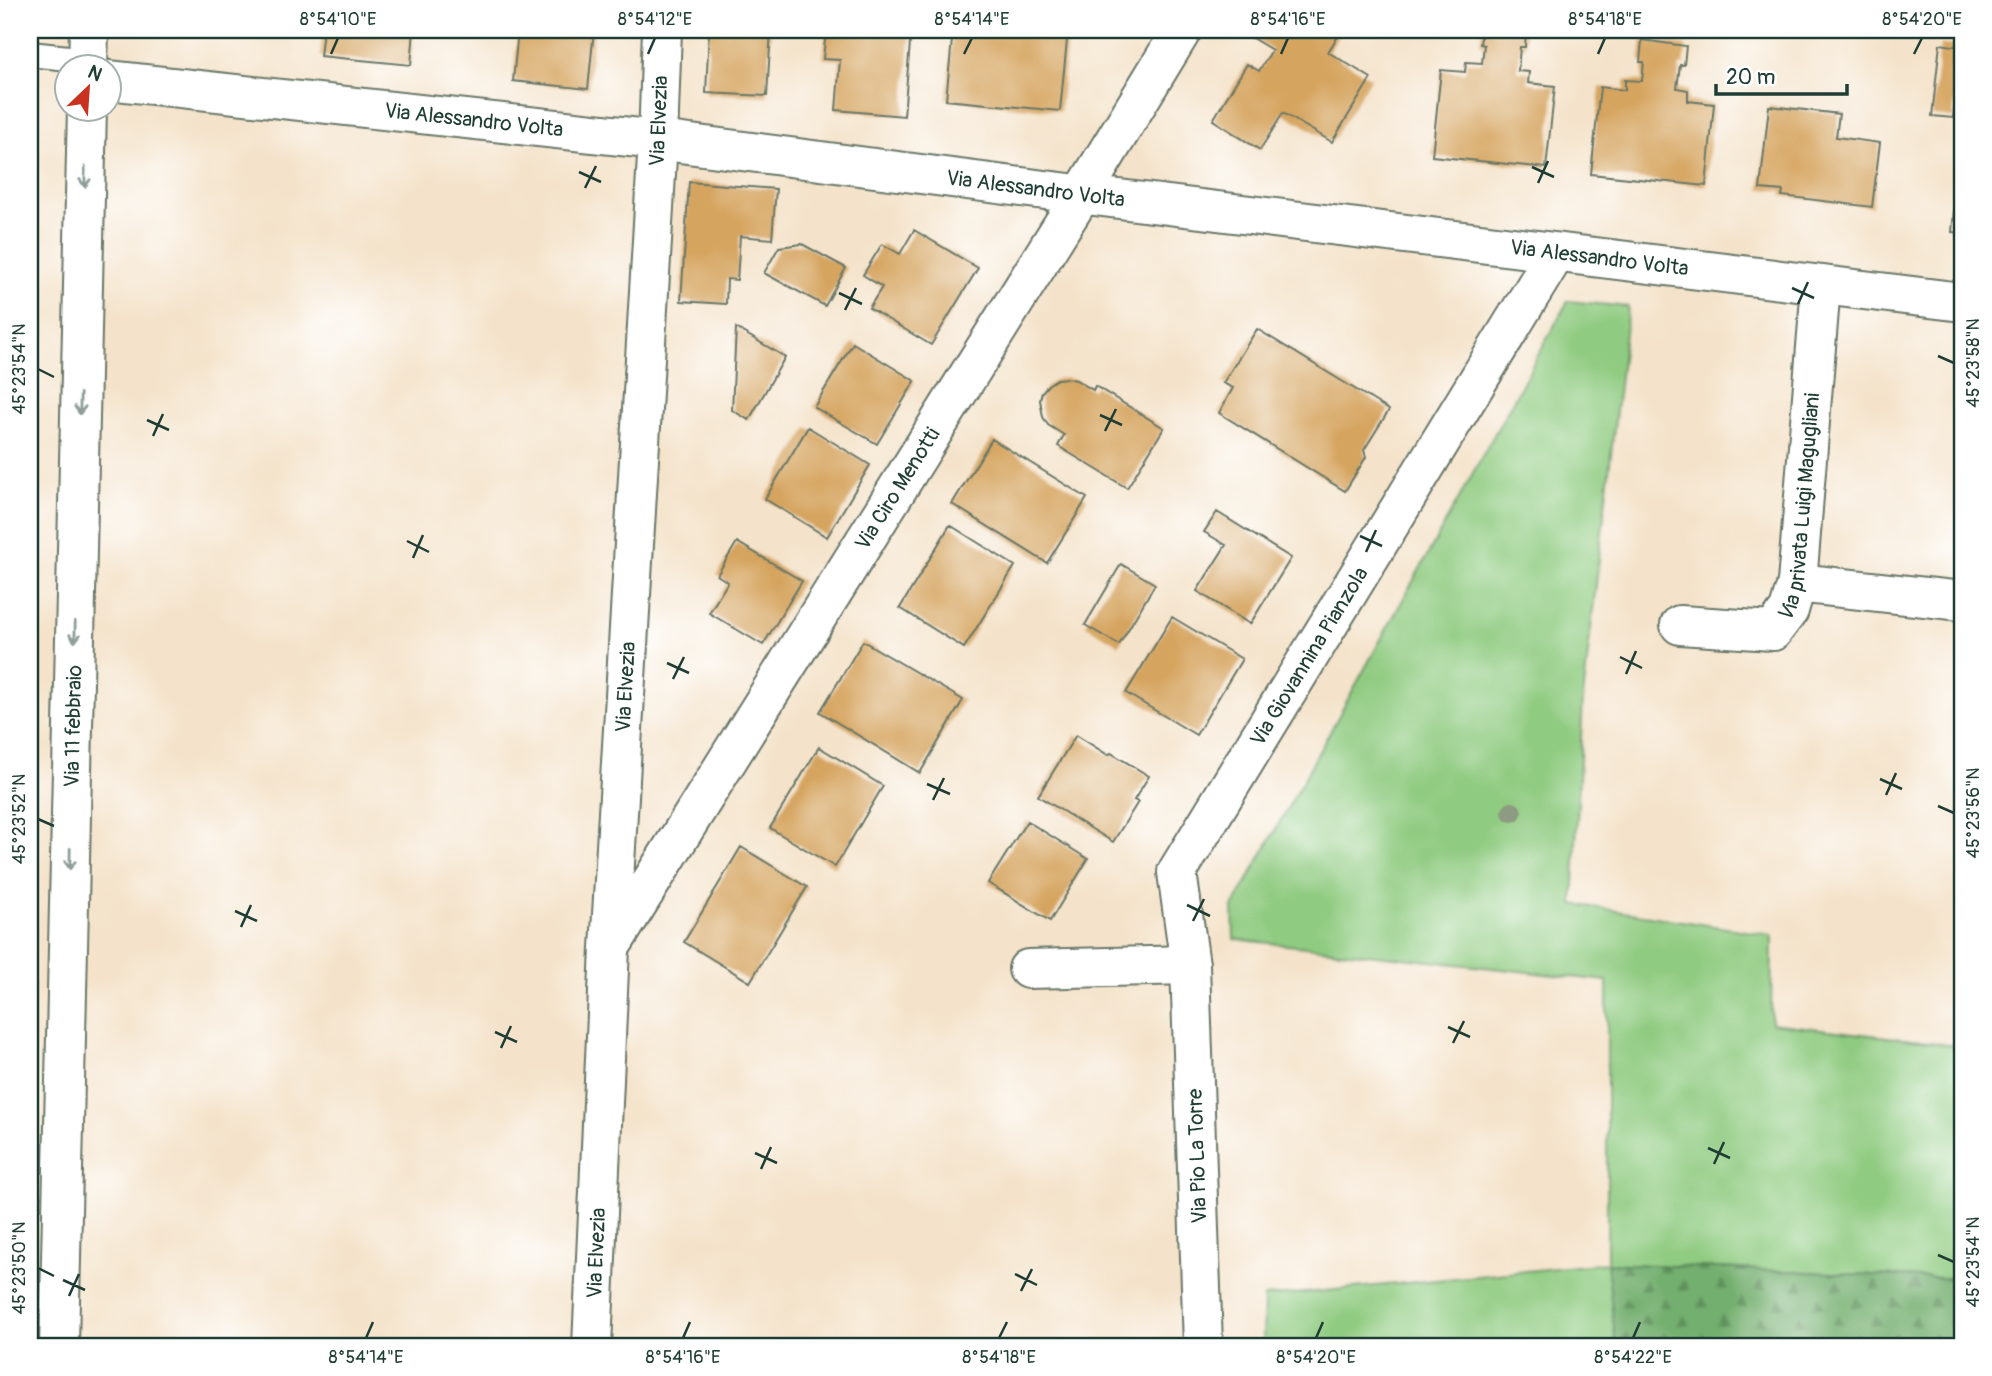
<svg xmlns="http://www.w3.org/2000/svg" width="1992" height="1376" viewBox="0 0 1992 1376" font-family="Pangolin,sans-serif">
  <defs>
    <pattern id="forest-firs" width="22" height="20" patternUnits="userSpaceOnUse" patternTransform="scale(1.75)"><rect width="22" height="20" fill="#73af6e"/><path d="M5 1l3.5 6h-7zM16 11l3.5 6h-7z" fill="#5e905b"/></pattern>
  </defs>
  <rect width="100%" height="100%" fill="#fff"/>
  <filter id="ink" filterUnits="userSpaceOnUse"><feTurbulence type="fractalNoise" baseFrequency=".0143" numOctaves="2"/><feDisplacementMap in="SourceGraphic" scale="14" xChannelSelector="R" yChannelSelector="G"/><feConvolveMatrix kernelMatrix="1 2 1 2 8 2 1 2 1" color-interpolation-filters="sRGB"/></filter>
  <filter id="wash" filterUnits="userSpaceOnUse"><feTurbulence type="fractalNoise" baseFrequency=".00686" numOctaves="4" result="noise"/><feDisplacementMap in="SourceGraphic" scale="28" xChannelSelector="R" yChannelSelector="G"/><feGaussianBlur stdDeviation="1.57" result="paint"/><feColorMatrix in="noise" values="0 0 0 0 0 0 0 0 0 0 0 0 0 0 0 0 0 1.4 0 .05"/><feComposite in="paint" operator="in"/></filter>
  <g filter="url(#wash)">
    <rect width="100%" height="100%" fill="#f4e3ca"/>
    <path fill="#8fcb80" stroke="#57845a" stroke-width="2" d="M1568,301L1628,307L1583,697L1573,904L1772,935L1771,1023L1962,1046V1279L1608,1263L1616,1346H1263L1264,1297L1607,1263V981L1234,939L1233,907Z"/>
    <path fill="url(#forest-firs)" stroke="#497651" stroke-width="2" d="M1607,1263L1962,1279V1346H1616Z"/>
    <g id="blocks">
      <path fill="#d5a45f" d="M323,30H414L411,65L320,56Z
        M518,30H594L588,89L513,81Z
        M709,30H771L767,96L706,93Z
        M826,30H911L904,116L836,110L840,60L823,59Z
        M953,30H1068L1060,111L946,100Z
        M1251,30H1342L1328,52L1371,78L1332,142L1283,113L1260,150L1213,120L1247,64L1259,71L1272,50L1247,35Z
        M1482,30H1526L1525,47H1520L1518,71L1529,72L1528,83L1555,86L1546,168L1432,156L1441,70L1465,72L1466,62L1482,63L1484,45L1480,44Z
        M1642,40L1686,46L1684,65H1680L1677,88L1688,90V101L1714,104L1706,186L1591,174L1600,87L1625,90V80L1642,81L1644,62H1640Z
        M1940,44L1961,47L1953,118L1932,116Z
        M1769,106L1839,114L1836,137L1880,143L1872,207L1782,196L1783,191L1760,189Z
        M1959,159H1962V233L1952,232Z
        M689,182L776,189L772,239L740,236L737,280L727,279L726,304L681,301Z
        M914,230L978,268L931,345L869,308L882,287L863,275L882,244L900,254Z
        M802,244L846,268L825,306L764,273L779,247Z
        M736,328L785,357L749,420L732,410Z
        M1257,329L1389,410L1364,450L1366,457L1345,491L1219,413L1233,388L1223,383Z
        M853,343L915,381L877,444L814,407Z
        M1067,378L1076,380L1093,390L1095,386L1164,428L1127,488L1058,446L1064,435L1048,425L1043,417L1040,400L1042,392L1048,385L1057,379Z
        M808,427L870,465L827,537L765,499Z
        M992,439L1087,498L1047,563L952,504Z
        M1217,512L1291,558L1250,624L1197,591L1226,545L1204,532Z
        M950,525L1015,566L964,648L900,608Z
        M737,542L802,581L763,645L709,613L728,582L717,575Z
        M1121,564L1155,584L1119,645L1085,625Z
        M1172,617L1242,659L1196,735L1126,693Z
        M863,641L963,700L920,773L820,712Z
        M1076,735L1108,755L1111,753L1149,776L1134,800L1138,802L1113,842L1038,796Z
        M819,747L883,786L835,867L770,828Z
        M1027,821L1088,859L1050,921L988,883Z
        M741,847L807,887L750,982L684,942Z
        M30,982H34L33,1064H30Z"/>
    </g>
  </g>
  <g filter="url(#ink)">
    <use href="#blocks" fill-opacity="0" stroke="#6a7768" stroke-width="2"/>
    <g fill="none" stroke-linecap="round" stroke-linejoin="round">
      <g stroke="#6a7768" stroke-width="28">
        <path id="service" d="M30,54L88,60"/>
      </g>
      <g stroke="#6a7768" stroke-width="42">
        <g id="minor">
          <path d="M88,66L89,30"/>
          <path id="s1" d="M108,80L658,140L1037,189L1962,302"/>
          <path d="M1797,583L1962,601"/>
          <path id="s2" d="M1680,625L1773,631L1789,610L1797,583L1821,285"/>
          <path id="s3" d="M613,943L1082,194L1182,30"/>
          <path d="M1028,969L1190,965"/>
          <path id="s4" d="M59,1346L87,108"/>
          <path id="s5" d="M592,1346L610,948L658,140L662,30"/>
          <path id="s6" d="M1203,1346L1190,965L1177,872L1556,253"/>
        </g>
      </g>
      <use href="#service" stroke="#fff" stroke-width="24"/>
      <use href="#minor" stroke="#fff" stroke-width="38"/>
    </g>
    <circle fill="#8e9b82" cx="1512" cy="812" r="10"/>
    <defs><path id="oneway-shaft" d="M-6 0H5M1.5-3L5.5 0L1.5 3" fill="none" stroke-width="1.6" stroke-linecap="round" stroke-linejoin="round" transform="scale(1.75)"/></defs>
    <g stroke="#8f9e9a">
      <use href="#oneway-shaft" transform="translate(85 177) rotate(91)"/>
      <use href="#oneway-shaft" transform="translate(80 404) rotate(91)"/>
      <use href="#oneway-shaft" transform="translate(75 632) rotate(91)"/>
      <use href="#oneway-shaft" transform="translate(70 859) rotate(91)"/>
    </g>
  </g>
  <path fill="none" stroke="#1f3d34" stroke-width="2.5" d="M331,54L338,38M648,54L655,38M964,54L972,38M1281,54L1288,38M1598,54L1605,38M1914,54L1922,38M1532,167L1554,177M579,172L601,182M1538,183L1548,161M585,188L596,166M1792,288L1814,298M839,293L862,304M1798,304L1808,282M845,310L856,288M1938,356L1954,363M38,369L54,377M1100,415L1122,425M147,420L169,430M1105,431L1116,409M153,436L163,414M1360,536L1382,546M407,541L429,552M1366,552L1376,530M413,558L423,535M1620,657L1642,668M667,663L689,673M1626,674L1636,651M673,679L684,657M1880,779L1902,789M927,784L950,794M1886,795L1896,773M933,800L944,778M1938,806L1954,813M38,819L54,826M1187,905L1210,916M235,911L257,921M1193,921L1204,899M241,927L251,905M1448,1027L1470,1037M495,1032L517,1042M1453,1043L1464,1021M501,1048L511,1026M1708,1148L1730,1158M755,1153L777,1163M1714,1164L1724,1142M761,1169L771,1147M1938,1255L1954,1262M38,1268L54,1276M1015,1274L1037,1285M63,1280L85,1290M1021,1291L1032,1269M69,1296L79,1274M366,1338L373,1322M683,1338L690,1322M999,1338L1007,1322M1316,1338L1323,1322M1633,1338L1640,1322"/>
  <g text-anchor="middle" stroke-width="5" stroke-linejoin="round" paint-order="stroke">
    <g font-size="21" fill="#1f3d34" stroke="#fff">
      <text dy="7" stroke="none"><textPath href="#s1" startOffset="368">Via Alessandro Volta</textPath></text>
      <text dy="7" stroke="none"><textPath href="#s5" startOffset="1227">Via Elvezia</textPath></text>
      <text dy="7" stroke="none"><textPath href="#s1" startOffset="934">Via Alessandro Volta</textPath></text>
      <text dy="7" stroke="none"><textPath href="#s1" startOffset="1502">Via Alessandro Volta</textPath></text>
      <text dy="7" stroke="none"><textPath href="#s3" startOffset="536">Via Ciro Menotti</textPath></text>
      <text dy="7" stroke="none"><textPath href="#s2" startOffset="224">Via privata Luigi Magugliani</textPath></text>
      <text dy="7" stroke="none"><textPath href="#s6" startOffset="728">Via Giovannina Pianzola</textPath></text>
      <text dy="7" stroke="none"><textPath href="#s5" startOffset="660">Via Elvezia</textPath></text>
      <text dy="7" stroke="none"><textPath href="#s4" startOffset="620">Via 11 febbraio</textPath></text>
      <text transform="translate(1197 1156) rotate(-92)" y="7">Via Pio La Torre</text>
      <text dy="7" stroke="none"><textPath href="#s5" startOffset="93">Via Elvezia</textPath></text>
    </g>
  </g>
  <rect width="1992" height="1376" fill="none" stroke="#fff" stroke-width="77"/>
  <g transform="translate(88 88) rotate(25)"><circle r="33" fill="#ffffff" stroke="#a5b1ae" stroke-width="2"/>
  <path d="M0-5L12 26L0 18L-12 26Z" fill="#c8321e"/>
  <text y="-10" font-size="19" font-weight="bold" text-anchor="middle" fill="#1f3d34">N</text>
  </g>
  <path d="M1716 84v10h131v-10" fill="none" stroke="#1f3d34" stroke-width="3.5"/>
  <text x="1726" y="84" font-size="21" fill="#1f3d34" stroke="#ffffff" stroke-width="5" paint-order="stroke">20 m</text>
  <rect x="38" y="38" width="1916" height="1300" fill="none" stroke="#1f3d34" stroke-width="2.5"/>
  <g font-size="18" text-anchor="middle" fill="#1f3d34">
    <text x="338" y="25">8°54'10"E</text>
    <text x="655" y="25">8°54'12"E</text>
    <text x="972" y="25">8°54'14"E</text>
    <text x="1288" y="25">8°54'16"E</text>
    <text x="1605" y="25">8°54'18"E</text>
    <text x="1922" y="25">8°54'20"E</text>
    <text transform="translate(1973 363) rotate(-90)" y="6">45°23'58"N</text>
    <text transform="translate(19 369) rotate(-90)" y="6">45°23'54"N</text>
    <text transform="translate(1973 813) rotate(-90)" y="6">45°23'56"N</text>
    <text transform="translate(19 819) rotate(-90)" y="6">45°23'52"N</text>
    <text transform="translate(1973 1262) rotate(-90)" y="6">45°23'54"N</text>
    <text transform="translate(19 1268) rotate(-90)" y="6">45°23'50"N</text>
    <text x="366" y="1363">8°54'14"E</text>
    <text x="683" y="1363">8°54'16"E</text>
    <text x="999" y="1363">8°54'18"E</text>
    <text x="1316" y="1363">8°54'20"E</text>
    <text x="1633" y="1363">8°54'22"E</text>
  </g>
</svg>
